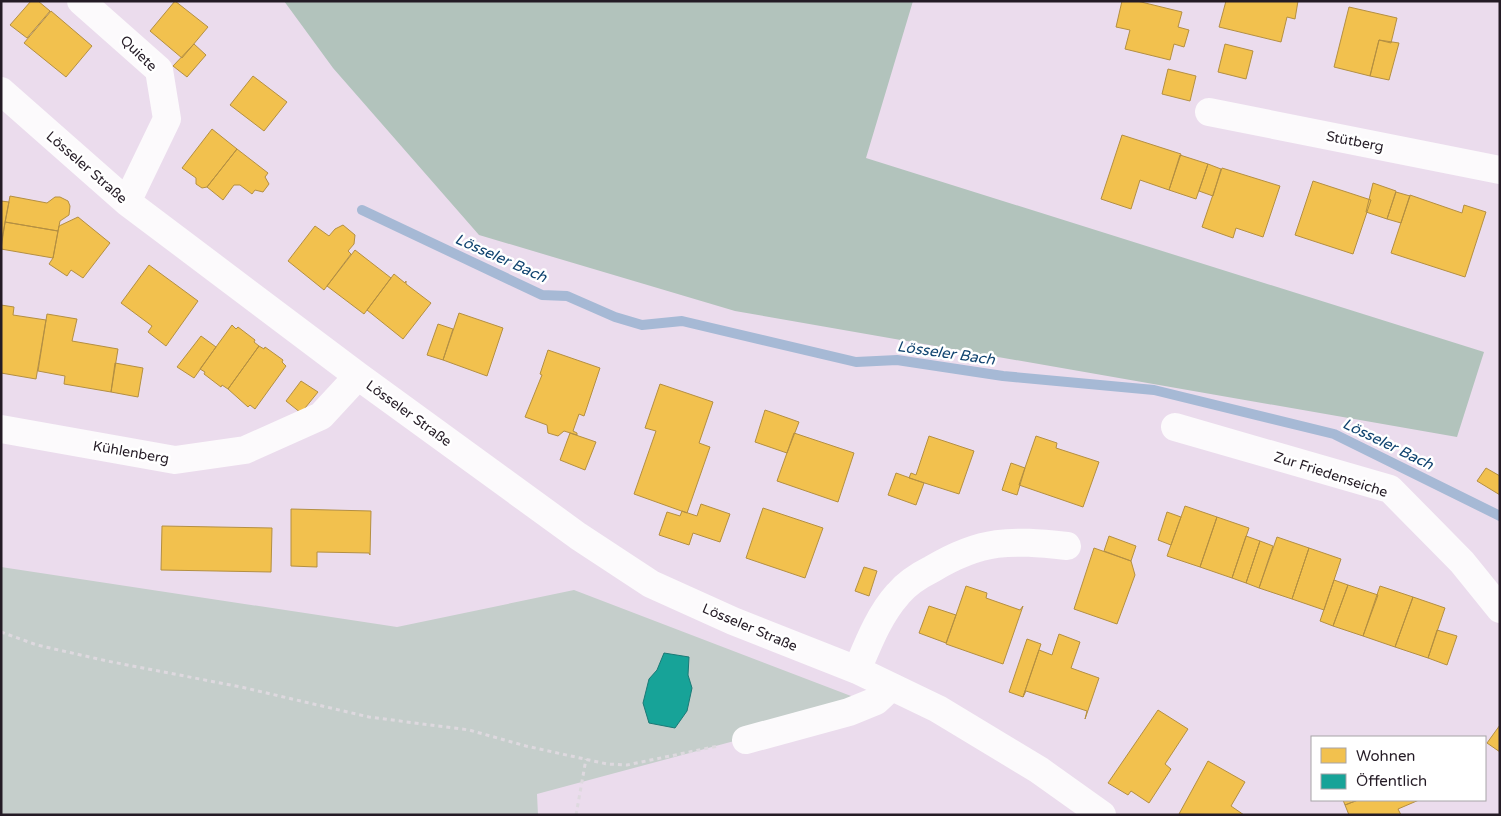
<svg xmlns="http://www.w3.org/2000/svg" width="1501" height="816" viewBox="0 0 1501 816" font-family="'Varela Round',sans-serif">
  <rect width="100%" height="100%" fill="#ebdced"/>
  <path fill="#c5cecb" d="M1,567L397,627L574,590L872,704L537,794L538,815H1Z"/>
  <path fill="#b2c3bc" d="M284,1H913L866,158L1484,352L1457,437L735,311L479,235L333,68Z"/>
  <path fill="#f2c14e" stroke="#b48f42" d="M31,1H38L50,11L27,38L10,25Z
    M175,1L208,27L182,58L150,31Z
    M1122,1H1137L1182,12L1178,27L1189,30L1184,47L1174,44L1170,60L1125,49L1130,30L1116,27Z
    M1226,1H1298L1295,19L1287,17L1281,42L1219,27Z
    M1349,7L1397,18L1391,43L1379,40L1370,76L1334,67Z
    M51,11L92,46L66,77L24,43Z
    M1379,40L1399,43L1389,80L1370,76Z
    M194,44L206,55L187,77L173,66Z
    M1225,44L1253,51L1246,79L1218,72Z
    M1168,69L1196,76L1190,101L1162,94Z
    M253,76L287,102L264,131L230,105Z
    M212,129L237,149L207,187L202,188L196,184V178L182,168Z
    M1122,135L1181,154L1169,190L1140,180L1131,209L1101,199Z
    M237,149L268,173L265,177L269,184L263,192L255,190L252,194L240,185H234L223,200L207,187Z
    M1180,155L1208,164L1196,199L1169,190Z
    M1208,164L1221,169L1213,196L1199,191Z
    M1222,168L1280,186L1263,237L1236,228L1233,238L1202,227Z
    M1313,181L1371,200L1353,254L1295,235Z
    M1373,183L1396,191L1387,219L1366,212Z
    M1396,192L1410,196L1401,223L1387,219Z
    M1410,195L1462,213L1464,205L1486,212L1465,277L1391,253Z
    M10,196L47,203L55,197H60L68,201L70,206L69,215L60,221L58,231L5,222Z
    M1,201L9,202L1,244Z
    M78,217L110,243L83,278L71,270L67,276L49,264L53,258L59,226Z
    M5,222L58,231L53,258L1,249Z
    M343,225L355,235L354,244L348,251L351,254L324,290L288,261L315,226L329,236L335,229Z
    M355,250L391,278L364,314L327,286Z
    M149,265L198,301L166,346L148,332L152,326L121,303Z
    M394,274L405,283L406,281V284L431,303L403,339L367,310Z
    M1,305L14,307L13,315L46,320L36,379L1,373Z
    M459,313L503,328L487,376L443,360Z
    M47,314L77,319L72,341L118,349L111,392L64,384L65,376L38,371Z
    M438,324L453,329L443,360L427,355Z
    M232,325L236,329L238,327L255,340L254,342L259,346L228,389L222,385L221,387L204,374L205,372L200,369Z
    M201,336L216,347L194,378L177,367Z
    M259,346L264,349L265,347L283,360L282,362L286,366L255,409L250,405L248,407L228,389Z
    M548,350L600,368L584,416L579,414L573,431L577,433V435L564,431L558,436L548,433L547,425L525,417L542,375L540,374Z
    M115,363L143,368L138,397L111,392Z
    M301,381L318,392L301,413L286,401Z
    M660,384L713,402L699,443L710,447L687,513L634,494L656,431L645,428Z
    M765,410L799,422L787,453L755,442Z
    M570,433L596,442L585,470L560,460Z
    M794,433L854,453L838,502L777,481Z
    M929,436L974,451L959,494L909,478L911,473L916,475Z
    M1036,436L1057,443L1056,448L1099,462L1083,507L1019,485Z
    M1011,463L1025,468L1017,495L1002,490Z
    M1486,468L1500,476V495L1477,481Z
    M896,473L924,483L916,505L888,495Z
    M701,504L730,514L720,542L693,533L689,545L659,535L667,512L680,516L682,511L697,516Z
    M1185,506L1217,517L1200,567L1167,556Z
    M763,508L823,528L805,578L746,558Z
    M291,509L371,511L370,555L369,553L317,552V567L291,566Z
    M1167,512L1181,517L1171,545L1158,540Z
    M1217,517L1249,528L1232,578L1200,567Z
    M162,526L272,528L271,572L161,570Z
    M1109,536L1136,546L1131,561L1104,551Z
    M1246,536L1260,541L1246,583L1232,578Z
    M1277,537L1309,548L1292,599L1259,588Z
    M1260,541L1273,546L1259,588L1246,583Z
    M1094,548L1131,561L1135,575L1117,624L1074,609Z
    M1309,548L1341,559L1324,610L1292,599Z
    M864,567L877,571L869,596L855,591Z
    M1334,580L1348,585L1333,626L1320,621Z
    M1348,585L1378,595L1363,636L1333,626Z
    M966,586L987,593L986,598L1020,610L1023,606L1003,664L946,644Z
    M1380,586L1413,597L1395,647L1363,636Z
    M1413,597L1445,608L1428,658L1395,647Z
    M929,606L956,615L946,643L919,633Z
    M1437,630L1457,636L1447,665L1428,658Z
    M1059,634L1080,642L1071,668L1099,678L1085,719L1087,711L1026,691L1023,697L1039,650L1052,655Z
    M1027,639L1041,644L1023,697L1009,692Z
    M1158,710L1188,729L1165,764L1171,769L1149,803L1131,791L1128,795L1108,783Z
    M1500,725V752L1487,743Z
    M1208,761L1245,782L1231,806L1244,815L1179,814Z
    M1343,800H1358L1345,805Z
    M1358,800H1419L1398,809L1401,815H1349L1345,805Z"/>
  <path fill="#17a398" stroke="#1b7a76" d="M664,653L689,657L688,675L692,688L687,711L675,728L649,723L643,703L649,679L657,670Z"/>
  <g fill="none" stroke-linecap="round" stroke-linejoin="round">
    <path stroke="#a6b9d5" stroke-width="10" d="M362,210L542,295L567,296L615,317L642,325L682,321L856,362L897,360L1003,376L1154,390L1334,434L1500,516"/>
    <path stroke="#ded9df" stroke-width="3" stroke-dasharray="4 4" stroke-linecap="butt" d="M1,632L37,645L107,661L241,687L369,717L469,730L526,746L607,764L627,765L718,746
      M576,815L586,759"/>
    <path stroke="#fcfafc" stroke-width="28" d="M81,1L159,70L167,119L127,202
      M1,91L127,202L358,376L578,536L651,584L733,621L857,670L938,709L1039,770L1102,815
      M1209,112L1500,170
      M1175,427L1390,489L1462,562L1500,609
      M1,429L175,460L245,450L321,416L358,376
      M857,670C868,644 879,615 898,594C907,583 920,575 932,569C982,539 1010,540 1067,546
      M746,740L849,712L876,701L891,687"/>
  </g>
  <g text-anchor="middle" stroke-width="5" stroke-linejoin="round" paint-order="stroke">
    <g font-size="14" fill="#241b25" stroke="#fff">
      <text transform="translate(139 53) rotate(44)" y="5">Quiete</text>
      <text transform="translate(1355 141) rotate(11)" y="5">Stütberg</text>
      <text transform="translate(87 167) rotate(41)" y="5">Lösseler Straße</text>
      <text transform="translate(409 413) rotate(36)" y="5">Lösseler Straße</text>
      <text transform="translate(131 452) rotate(10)" y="5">Kühlenberg</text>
      <text transform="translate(1331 474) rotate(18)" y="5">Zur Friedenseiche</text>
      <text transform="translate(750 627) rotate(23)" y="5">Lösseler Straße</text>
    </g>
    <g font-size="15" font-style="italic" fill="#114470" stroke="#fff">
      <text transform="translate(501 258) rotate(24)" y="5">Lösseler Bach</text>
      <text transform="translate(946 353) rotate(8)" y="5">Lösseler Bach</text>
      <text transform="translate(1388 444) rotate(26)" y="5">Lösseler Bach</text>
    </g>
  </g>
  <rect width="1501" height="816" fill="none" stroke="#241b25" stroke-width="5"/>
  <rect x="1311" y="736" width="175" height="65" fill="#ffffff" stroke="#a7a4a8"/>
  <rect x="1321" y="748" width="25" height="15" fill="#f2c14e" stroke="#a7a4a8"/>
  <text x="1356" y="761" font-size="15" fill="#241b25">Wohnen</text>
  <rect x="1321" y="774" width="25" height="15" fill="#17a398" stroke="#a7a4a8"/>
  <text x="1356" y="786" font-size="15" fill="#241b25">Öffentlich</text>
</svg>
